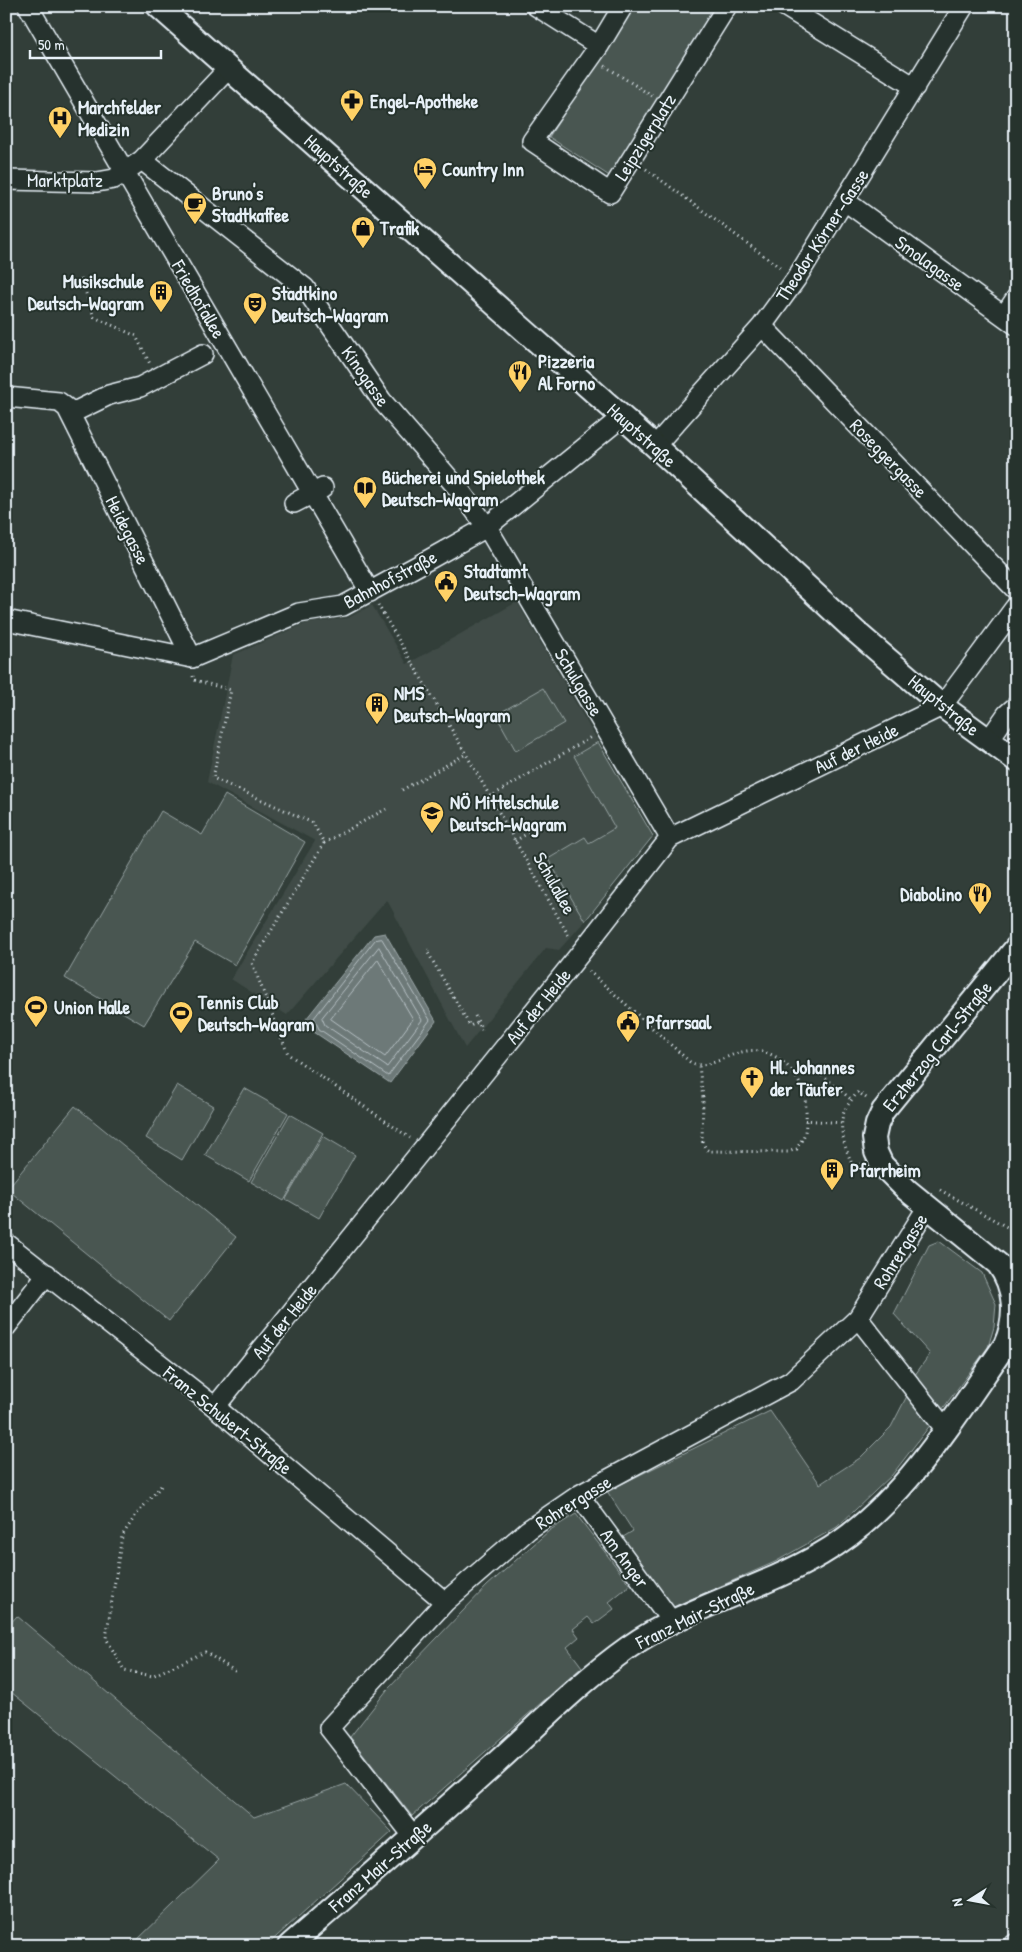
<svg xmlns="http://www.w3.org/2000/svg" width="1022" height="1952" viewBox="0 0 1022 1952" font-family="'Patrick Hand',sans-serif">
  <rect width="100%" height="100%" fill="#323e39"/>
  <filter id="ink" filterUnits="userSpaceOnUse"><feTurbulence type="fractalNoise" baseFrequency=".02" numOctaves="2"/><feDisplacementMap in="SourceGraphic" scale="10" xChannelSelector="R" yChannelSelector="G"/><feConvolveMatrix kernelMatrix="1 2 1 2 8 2 1 2 1" color-interpolation-filters="sRGB"/></filter>
  <g filter="url(#ink)">
    <path fill="#3f4b46" d="M517,602L653,836L585,921L559,950L546,948L465,1048L387,900L287,1015L231,979L315,841L207,782L233,655L307,623L348,618L372,605L407,664Z"/>
    <path fill="#495651" stroke="#98a4a4" d="M633,6H720L611,177L549,137Z
      M543,688L564,723L516,751L496,715Z
      M598,742L653,836L585,921L548,859L585,837L589,843L615,828L574,756Z
      M225,795L305,842L235,965L195,942L144,1025L65,978L161,811L202,835Z
      M177,1085L213,1106L182,1160L146,1138Z
      M244,1088L288,1113L249,1181L205,1155Z
      M75,1106L236,1237L169,1321L7,1189Z
      M290,1114L323,1133L284,1201L251,1182Z
      M323,1136L355,1155L319,1218L286,1199Z
      M939,1241L982,1273L996,1304L994,1327L988,1347L939,1414L912,1379L930,1354L894,1314L929,1245Z
      M908,1394L931,1424L892,1475L837,1527L775,1562L671,1608L623,1537L633,1531L607,1491L770,1411L820,1484L860,1458L891,1427Z
      M576,1514L630,1585L609,1602L614,1609L594,1624L588,1617L573,1629L579,1637L567,1647L582,1667L412,1816L350,1737L387,1690L487,1586L550,1530Z
      M17,1616L254,1817L346,1784L392,1832L266,1946H131L219,1860L6,1688V1628Z"/>
    <path fill="#6d7978" stroke="#9ea9ab" d="M385,933L436,1021L390,1083L314,1032L312,1023L306,1019L374,935Z"/>
    <g fill="none" stroke-linecap="round" stroke-linejoin="round">
      <path stroke="#b7c1c5" stroke-width="1" d="M382,939L430,1020L388,1076L319,1029L314,1018L375,940Z
        M379,947L422,1020L387,1067L325,1025L322,1018Z
        M378,960L413,1019L385,1057L331,1019Z"/>
      <g stroke="#e8f1f8" stroke-width="22">
        <path id="minor" d="M28,6L370,592
          M536,6L599,46
          M623,6L599,46L532,141L610,193L727,6
          M784,6L915,87
          M142,160L305,288L382,401L461,492L487,527L670,838
          M6,180L97,182L114,179L142,160L228,69
          M845,201L1016,325
          M1004,316L1016,298
          M762,326L1016,590
          M6,397L59,402L67,408L192,658
          M70,414L109,395L140,387L203,354
          M655,446L762,326L796,279L964,6
          M294,503L323,488
          M6,620L192,658L299,613L343,606L428,560L487,527L622,417
          M989,740L1007,714L1016,706
          M6,1243L215,1407L445,1602
          M858,1318L946,1430
          M6,1327L47,1274
          M215,1407L579,955L670,838L942,706L1016,606
          M579,1495L672,1622
          M414,1837L329,1728L445,1602L528,1530L579,1495L791,1381L858,1318L928,1206
          M1012,1946L1016,1943"/>
      </g>
      <g stroke="#e8f1f8" stroke-width="26">
        <path id="major" d="M158,6L655,446L855,631L942,706L1016,760
          M289,1946C359,1885 428,1825 496,1763C539,1724 581,1681 629,1647C688,1606 760,1590 821,1554C900,1509 954,1418 1005,1345C1017,1318 1016,1288 998,1264L907,1190L882,1165L876,1152L874,1138L877,1124L883,1111L1016,948"/>
      </g>
      <path stroke="#e8f1f8" stroke-width="3" stroke-dasharray="1 4" stroke-linecap="butt" d="M605,66L652,96
        M646,169L782,269
        M81,279L94,317L136,336L150,364
        M378,605L466,754L570,938
        M193,676L194,680L231,690L213,778L313,823L324,843L252,963L288,1054L410,1138
        M402,790L466,754
        M490,797L591,737
        M515,841L538,827
        M324,843L386,809
        M429,950L427,951L470,1026L478,1022
        M589,971L690,1062C715,1075 738,1037 774,1056C786,1062 795,1074 801,1086C807,1096 807,1121 805,1132C804,1138 799,1144 797,1149L788,1152L709,1151L706,1149L702,1141L703,1098L699,1066
        M475,1016L482,1030
        M797,1077L813,1068L852,1100
        M805,1120L842,1123
        M862,1164L853,1167C847,1151 837,1130 844,1112C847,1105 853,1098 858,1092L869,1100
        M940,1190L1016,1232
        M161,1486L136,1515L122,1536L106,1638L124,1670L152,1676L205,1652L238,1673"/>
      <use href="#minor" stroke="#26332d" stroke-width="19"/>
      <use href="#major" stroke="#26332d" stroke-width="22"/>
    </g>
  </g>
  <defs>
    <g id="pharmacy-pin" transform="scale(1.25)"><path d="M0 17L-7.5 6A9.5 9.5 0 1 1 7.5 6Z" fill="#ffd166" stroke="#26332d"/><path d="M-2-6h4v4h4v4h-4v4h-4v-4h-4v-4h4Z" fill="#111"/></g>
    <g id="hospital-pin" transform="scale(1.25)"><path d="M0 17L-7.5 6A9.5 9.5 0 1 1 7.5 6Z" fill="#ffd166" stroke="#26332d"/><path d="M-5-5h3v3.5h4V-5h3V5h-3V1.5h-4V5h-3Z" fill="#111"/></g>
    <g id="hotel-pin" transform="scale(1.25)"><path d="M0 17L-7.5 6A9.5 9.5 0 1 1 7.5 6Z" fill="#ffd166" stroke="#26332d"/><path d="M-6-4.5h1.5V1H6V5H4.5V3h-9V5H-6ZM-4 0a1.8 1.8 0 1 1 3.6 0ZM.5 0V-2.5h3Q6-2.5 6 0Z" fill="#111"/></g>
    <g id="cafe-pin" transform="scale(1.25)"><path d="M0 17L-7.5 6A9.5 9.5 0 1 1 7.5 6Z" fill="#ffd166" stroke="#26332d"/><path d="M-5.5-4.5H6V0H3Q3 3.5 0 3.5H-2.5Q-5.5 3.5-5.5 0ZM3-3.2v2h1.7v-2ZM-6 4.5H4V6H-6Z" fill="#111"/></g>
    <g id="shop-pin" transform="scale(1.25)"><path d="M0 17L-7.5 6A9.5 9.5 0 1 1 7.5 6Z" fill="#ffd166" stroke="#26332d"/><path d="M-5-2.5h2.3a2.7 3.5 0 0 1 5.4 0H5L5.5 6h-11ZM-1.5-2.5h3a1.5 2.3 0 0 0-3 0Z" fill="#111"/></g>
    <g id="building-pin" transform="scale(1.25)"><path d="M0 17L-7.5 6A9.5 9.5 0 1 1 7.5 6Z" fill="#ffd166" stroke="#26332d"/><path d="M-4-6H4V6H1V3H-1V6H-4ZM-2.5-4.3h1.7v1.8h-1.7ZM.8-4.3h1.7v1.8H.8ZM-2.5-1h1.7V.8h-1.7ZM.8-1h1.7V.8H.8Z" fill="#111"/></g>
    <g id="theatre-pin" transform="scale(1.25)"><path d="M0 17L-7.5 6A9.5 9.5 0 1 1 7.5 6Z" fill="#ffd166" stroke="#26332d"/><path d="M-5-5.5Q0-4 5-5.5V0Q5 5 0 6Q-5 5-5 0ZM-3.3-2.5H-1v1.5H-3.3ZM1-2.5H3.3v1.5H1ZM-2.8 1Q0 5.5 2.8 1Z" fill="#111"/></g>
    <g id="restaurant-pin" transform="scale(1.25)"><path d="M0 17L-7.5 6A9.5 9.5 0 1 1 7.5 6Z" fill="#ffd166" stroke="#26332d"/><path d="M-5-6h1v4h1v-4h1v4h1v-4h1v5L-1.5 .5V6h-2V.5L-5-1ZM5-6V6H3V1.5H1.5Q1.5-4 5-6Z" fill="#111"/></g>
    <g id="library-pin" transform="scale(1.25)"><path d="M0 17L-7.5 6A9.5 9.5 0 1 1 7.5 6Z" fill="#ffd166" stroke="#26332d"/><path d="M-6-4Q-3-5.5-.7-3.5V5Q-3 3-6 4ZM6-4Q3-5.5 .7-3.5V5Q3 3 6 4Z" fill="#111"/></g>
    <g id="civic-pin" transform="scale(1.25)"><path d="M0 17L-7.5 6A9.5 9.5 0 1 1 7.5 6Z" fill="#ffd166" stroke="#26332d"/><path d="M-.6-6.5H3V-4.5H.6V-3L4-1V1h2V6H-6V1h2V-1L-.6-3ZM-1.2 2.5V6h2.4V2.5Z" fill="#111"/></g>
    <g id="school-pin" transform="scale(1.25)"><path d="M0 17L-7.5 6A9.5 9.5 0 1 1 7.5 6Z" fill="#ffd166" stroke="#26332d"/><path d="M0-5L7-2L0 1L-7-2ZM-4 1L0 2.5L4 1V4Q0 6-4 4Z" fill="#111"/></g>
    <g id="stadium-pin" transform="scale(1.25)"><path d="M0 17L-7.5 6A9.5 9.5 0 1 1 7.5 6Z" fill="#ffd166" stroke="#26332d"/><path d="M0-5a6.5 5 0 1 0 0 10a6.5 5 0 1 0 0-10ZM-3.5-1.8h7v3.6h-7Z" fill="#111"/></g>
    <g id="church-pin" transform="scale(1.25)"><path d="M0 17L-7.5 6A9.5 9.5 0 1 1 7.5 6Z" fill="#ffd166" stroke="#26332d"/><path d="M-1.2-6h2.4v3.5h3.3v2.4h-3.3V6h-2.4V-.1h-3.3v-2.4h3.3Z" fill="#111"/></g>
  </defs>
  <g fill-rule="evenodd">
    <use href="#pharmacy-pin" x="352" y="101"/>
    <use href="#hospital-pin" x="60" y="118"/>
    <use href="#hotel-pin" x="425" y="169"/>
    <use href="#cafe-pin" x="195" y="204"/>
    <use href="#shop-pin" x="363" y="228"/>
    <use href="#building-pin" x="161" y="292"/>
    <use href="#theatre-pin" x="255" y="304"/>
    <use href="#restaurant-pin" x="520" y="372"/>
    <use href="#library-pin" x="365" y="488"/>
    <use href="#civic-pin" x="446" y="582"/>
    <use href="#building-pin" x="377" y="704"/>
    <use href="#school-pin" x="432" y="813"/>
    <use href="#restaurant-pin" x="980" y="894"/>
    <use href="#stadium-pin" x="36" y="1007"/>
    <use href="#stadium-pin" x="181" y="1013"/>
    <use href="#civic-pin" x="628" y="1022"/>
    <use href="#church-pin" x="752" y="1078"/>
    <use href="#building-pin" x="832" y="1170"/>
  </g>
  <g text-anchor="middle" stroke-width="4" stroke-linejoin="round" paint-order="stroke">
    <g font-size="19" font-weight="bold" fill="#e8f1f8" stroke="#26332d" text-anchor="start">
      <text x="370" y="108">Engel-Apotheke</text>
      <text x="78" y="114">Marchfelder<tspan x="78" dy="22">Medizin</tspan></text>
      <text x="442" y="176">Country Inn</text>
      <text x="212" y="200">Bruno's<tspan x="212" dy="22">Stadtkaffee</tspan></text>
      <text x="380" y="235">Trafik</text>
      <text x="144" y="288" text-anchor="end">Musikschule<tspan x="144" dy="22">Deutsch-Wagram</tspan></text>
      <text x="272" y="300">Stadtkino<tspan x="272" dy="22">Deutsch-Wagram</tspan></text>
      <text x="538" y="368">Pizzeria<tspan x="538" dy="22">Al Forno</tspan></text>
      <text x="382" y="484">Bücherei und Spielothek<tspan x="382" dy="22">Deutsch-Wagram</tspan></text>
      <text x="464" y="578">Stadtamt<tspan x="464" dy="22">Deutsch-Wagram</tspan></text>
      <text x="394" y="700">NMS<tspan x="394" dy="22">Deutsch-Wagram</tspan></text>
      <text x="450" y="809">NÖ Mittelschule<tspan x="450" dy="22">Deutsch-Wagram</tspan></text>
      <text x="962" y="901" text-anchor="end">Diabolino</text>
      <text x="198" y="1009">Tennis Club<tspan x="198" dy="22">Deutsch-Wagram</tspan></text>
      <text x="54" y="1014">Union Halle</text>
      <text x="646" y="1029">Pfarrsaal</text>
      <text x="770" y="1074">Hl. Johannes<tspan x="770" dy="22">der Täufer</tspan></text>
      <text x="850" y="1177">Pfarrheim</text>
    </g>
    <g font-size="19" fill="#e8f1f8" stroke="#26332d">
      <text transform="translate(645 137) rotate(-58)" y="7">Leipzigerplatz</text>
      <text transform="translate(339 166) rotate(42)" y="7">Hauptstraße</text>
      <text x="65" y="187">Marktplatz</text>
      <text transform="translate(822 235) rotate(-57)" y="7">Theodor Körner-Gasse</text>
      <text transform="translate(930 263) rotate(36)" y="7">Smolagasse</text>
      <text transform="translate(199 299) rotate(60)" y="7">Friedhofallee</text>
      <text transform="translate(366 376) rotate(55)" y="7">Kinogasse</text>
      <text transform="translate(642 435) rotate(42)" y="7">Hauptstraße</text>
      <text transform="translate(889 458) rotate(46)" y="7">Roseggergasse</text>
      <text transform="translate(128 530) rotate(63)" y="7">Heidegasse</text>
      <text transform="translate(390 579) rotate(-28)" y="7">Bahnhofstraße</text>
      <text transform="translate(579 682) rotate(59)" y="7">Schulgasse</text>
      <text transform="translate(944 705) rotate(39)" y="7">Hauptstraße</text>
      <text transform="translate(856 748) rotate(-26)" y="7">Auf der Heide</text>
      <text transform="translate(555 883) rotate(61)" y="7">Schulallee</text>
      <text transform="translate(538 1006) rotate(-51)" y="7">Auf der Heide</text>
      <text transform="translate(937 1046) rotate(-51)" y="7">Erzherzog Carl-Straße</text>
      <text transform="translate(900 1251) rotate(-58)" y="7">Rohrergasse</text>
      <text transform="translate(284 1321) rotate(-51)" y="7">Auf der Heide</text>
      <text transform="translate(228 1420) rotate(39)" y="7">Franz Schubert-Straße</text>
      <text transform="translate(573 1502) rotate(-32)" y="7">Rohrergasse</text>
      <text transform="translate(625 1558) rotate(54)" y="7">Am Anger</text>
      <text transform="translate(695 1615) rotate(-26)" y="7">Franz Mair-Straße</text>
      <text transform="translate(380 1866) rotate(-41)" y="7">Franz Mair-Straße</text>
    </g>
  </g>
  <rect width="1022" height="1952" fill="none" stroke="#26332d" stroke-width="25"/>
  <rect x="12" y="12" width="997" height="1927" fill="none" stroke="#e8f1f8" stroke-width="2" filter="url(#ink)"/>
  <g transform="translate(970 1900) rotate(259)" stroke="#26332d" stroke-width="4" paint-order="stroke">
  <path d="M0-4L9 19L0 12L-9 19Z" fill="#e8f1f8"/>
  <text y="-8" font-size="14" font-weight="bold" text-anchor="middle" fill="#e8f1f8">N</text>
  </g>
  <path d="M30 50v8h131v-8" fill="none" stroke="#e8f1f8" stroke-width="2.5"/>
  <text x="38" y="50" font-size="15" fill="#e8f1f8" stroke="#26332d" stroke-width="4" paint-order="stroke">50 m</text>
</svg>
